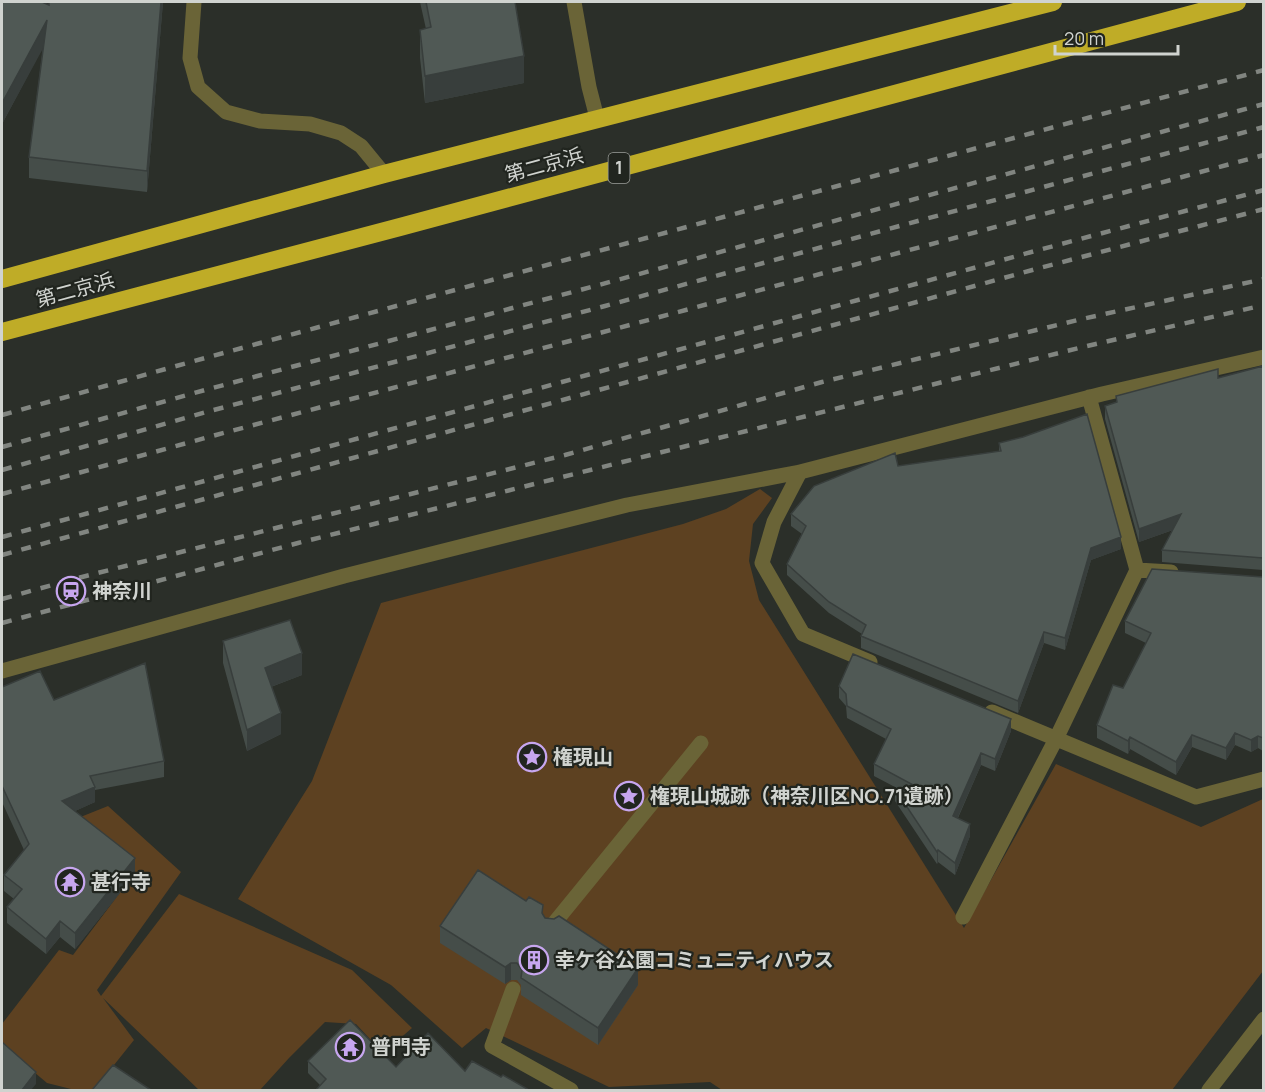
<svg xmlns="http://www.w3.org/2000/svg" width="1265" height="1092" viewBox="0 0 1265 1092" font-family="Manrope,'Noto Sans JP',sans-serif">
  <rect width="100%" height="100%" fill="#2b2f29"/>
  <path fill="#5d4121" d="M760,489L772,498L753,524L749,561L759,600L964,928L1056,764L1201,827L1263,799V971L1172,1090H722L710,1082L609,1087L486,1028L462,1048L391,985L238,899L312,781L381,603L683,524L726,509Z
    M108,806L181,872L97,990L101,996L179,894L352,970L412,1028L383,1053L356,1024L325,1022L289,1058L260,1090H199L103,998L134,1040L94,1090H75L47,1083L2,1045V1024L59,950L73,955L134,874L73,820Z"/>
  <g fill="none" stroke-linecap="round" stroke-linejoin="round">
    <path stroke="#6a6437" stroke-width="15" d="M194,2L190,58L198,87L226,112L260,121L310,124L341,133L361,146L384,174
      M574,2L589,87L597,118
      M1089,397L1137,570
      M800,472L774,522L762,563L803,634L870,662
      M2,671L344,576L627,505L800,472L1102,394L1264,357
      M992,712L1196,797L1264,779
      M963,917L1056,739L1137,570L1171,572
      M551,927L701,743
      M513,989L492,1046L571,1090
      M1209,1090L1264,1019"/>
    <path stroke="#bfac27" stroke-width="18" d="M2,279L384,174L1053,2
      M2,332L400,227L1237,2"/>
    <path stroke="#818580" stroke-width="4.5" stroke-dasharray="10 10" stroke-linecap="butt" d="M2,415L194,361L1264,70
      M2,447L205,390L595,286L1264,104
      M2,470L210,411L605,306L1264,127
      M2,494L216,435L611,330L1264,155
      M2,537L1035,251L1264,190
      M2,555L1036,269L1264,209
      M2,599L70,580L565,455L822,382L1082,319L1264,279
      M2,623L298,543L1087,346L1264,305"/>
  </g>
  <path fill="#454d49" d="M49,2H163L147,192L29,178V157L43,47L2,124L49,5Z
    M420,2H515L524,83L425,103L420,58V30L426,29Z
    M1263,366V570L1162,562V550L1173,530L1139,542L1105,419V406L1116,402V396L1218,378Z
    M999,443L1121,549L1091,560L1065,650L1044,643L1018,713L861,648V636L862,634L829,613L787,575V564L802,534L791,526V514L898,466L999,451Z
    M1263,577V751L1258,748L1251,752L1235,745L1226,760L1192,747L1176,775L1130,749L1128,754L1097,738V725L1123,688L1146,643L1125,633V621Z
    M223,641L302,675L271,687L281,734L247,751L223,663Z
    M839,686L1011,731L995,771L981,765L958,818L970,836L955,875L938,862L937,864L895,801V789L912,796L874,776V764L886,739L847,718L846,706L839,698Z
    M2,687L54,700L164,761V777L95,790V802L75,811L135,874L75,949L60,937L46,954L7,923V907L14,899L4,891V875L24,850L2,802Z
    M543,914L545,918L638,985L598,1045L521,995V985L517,980H511L505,984L440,943V926Z
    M308,1061L465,1071L501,1077L320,1085L308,1073Z"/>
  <path fill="#383e3c" d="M161,2H163L147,192V171Z
    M47,20V41L2,124V103Z
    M524,56V83L425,103V76Z
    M1181,514V527L1139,542V529Z
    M1121,537V549L1091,560L1065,650V638L1091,548Z
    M1044,632V643L1018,713V701Z
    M302,653V675L265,689V668Z
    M281,713V734L247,751V730Z
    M1011,719V731L995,771V759Z
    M1235,733V745L1226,760V748Z
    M1192,735V747L1176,775V762Z
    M1258,736V748L1251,752V740Z
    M1130,737V749L1128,754V741Z
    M981,753V765L953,828V816Z
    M95,787V802L62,817V801Z
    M970,824V836L955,875V863Z
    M938,850V862L937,864V852Z
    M135,858V874L75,949V933Z
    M60,921V937L46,954V939Z
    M511,963V980L505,984V967Z
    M638,968V985L598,1045V1028Z
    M36,1072V1084L31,1090H22Z"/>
  <path fill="#505955" stroke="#383e3c" stroke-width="1.5" d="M2,2H42L49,5V2H161L147,171L29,157L47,20L2,103Z
    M426,2H515L524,56L425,76L420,30L431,27Z
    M1263,366V558L1162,550L1181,514L1139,529L1105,406L1117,402L1116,396L1218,369V378Z
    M1087,414L1121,537L1091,548L1065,638L1044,632L1018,701L861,636L866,625L829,602L787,564L806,526L791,514L814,486L895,453L898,466L1001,451L999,443L1023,437Z
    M1152,569L1263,577V738L1258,736L1251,740L1235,733L1226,748L1192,735L1176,762L1130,737L1128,741L1097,725L1113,685L1123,688L1151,633L1125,621Z
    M290,620L302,653L265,668L281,713L247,730L223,641Z
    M853,654L1011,719L995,759L981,753L953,816L970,824L955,863L938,850L937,852L895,789L911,797L917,787L874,764L891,729L847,706L846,694L839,686Z
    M145,663L164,761L90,776L95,787L62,801L135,858L75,933L60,921L46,939L7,907L22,889L4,875L29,844L2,786V687L40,671L54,700Z
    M478,870L526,901L529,897L543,905L542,913L545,918L554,919L559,916L638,968L598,1028L521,978L522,970L517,963H511L505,967L440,926Z
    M350,1020L396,1067L428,1033L465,1071L472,1061L501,1077L503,1075L529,1090H316L326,1079L308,1061Z
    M2,1042L36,1072L22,1090H2Z
    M113,1065L151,1090H92Z"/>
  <defs>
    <g id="station-ring" transform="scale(1.5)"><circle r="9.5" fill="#21251f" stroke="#c7a6ef" stroke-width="1.5"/><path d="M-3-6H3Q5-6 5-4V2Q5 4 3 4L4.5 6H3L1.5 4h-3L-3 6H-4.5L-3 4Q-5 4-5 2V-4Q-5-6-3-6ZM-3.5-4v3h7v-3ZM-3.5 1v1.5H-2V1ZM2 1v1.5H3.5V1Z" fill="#c7a6ef"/></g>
    <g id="sight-ring" transform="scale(1.5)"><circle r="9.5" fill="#21251f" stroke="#c7a6ef" stroke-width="1.5"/><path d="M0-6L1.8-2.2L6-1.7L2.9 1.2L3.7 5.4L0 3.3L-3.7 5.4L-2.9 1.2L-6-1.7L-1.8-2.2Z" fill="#c7a6ef"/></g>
    <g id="temple-ring" transform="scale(1.5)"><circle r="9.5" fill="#21251f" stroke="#c7a6ef" stroke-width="1.5"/><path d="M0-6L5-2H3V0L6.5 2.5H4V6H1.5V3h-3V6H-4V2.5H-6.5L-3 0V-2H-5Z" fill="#c7a6ef"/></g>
    <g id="building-ring" transform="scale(1.5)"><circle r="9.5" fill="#21251f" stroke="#c7a6ef" stroke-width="1.5"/><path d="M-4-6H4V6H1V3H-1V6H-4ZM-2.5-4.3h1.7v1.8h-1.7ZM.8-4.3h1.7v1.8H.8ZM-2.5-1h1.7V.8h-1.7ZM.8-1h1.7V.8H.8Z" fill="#c7a6ef"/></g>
  </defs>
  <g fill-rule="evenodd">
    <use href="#station-ring" x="71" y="591"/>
    <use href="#sight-ring" x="532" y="757"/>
    <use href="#sight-ring" x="629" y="796"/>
    <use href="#temple-ring" x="70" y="882"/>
    <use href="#building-ring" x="534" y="960"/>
    <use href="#temple-ring" x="350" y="1047"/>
  </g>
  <g text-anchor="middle" stroke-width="4.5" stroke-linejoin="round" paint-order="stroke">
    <rect fill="#21251f" stroke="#9c9f9a" stroke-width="1.5" x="608.5" y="153" width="21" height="30" rx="4.5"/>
    <g font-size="18" font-weight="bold" fill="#d0d3cf">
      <text x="619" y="174">1</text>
    </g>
    <g font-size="20" fill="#d0d3cf" stroke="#21251f">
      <text transform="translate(544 165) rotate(-15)" y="7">第二京浜</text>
      <text transform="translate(75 290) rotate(-15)" y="7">第二京浜</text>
    </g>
    <g font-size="20" font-weight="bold" fill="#d0d3cf" stroke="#21251f" text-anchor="start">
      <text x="92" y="598">神奈川</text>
      <text x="553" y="764">権現山</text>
      <text x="650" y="803">権現山城跡（神奈川区NO.71遺跡）</text>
      <text x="91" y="889">甚行寺</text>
      <text x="555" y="967">幸ケ谷公園コミュニティハウス</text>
      <text x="371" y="1054">普門寺</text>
    </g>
  </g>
  <rect width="1265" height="1092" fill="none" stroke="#d0d3cf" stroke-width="6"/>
  <path d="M1055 45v9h123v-9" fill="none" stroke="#d0d3cf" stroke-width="3"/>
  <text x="1064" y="45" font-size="18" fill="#d0d3cf" stroke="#21251f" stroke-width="4.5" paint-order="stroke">20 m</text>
</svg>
